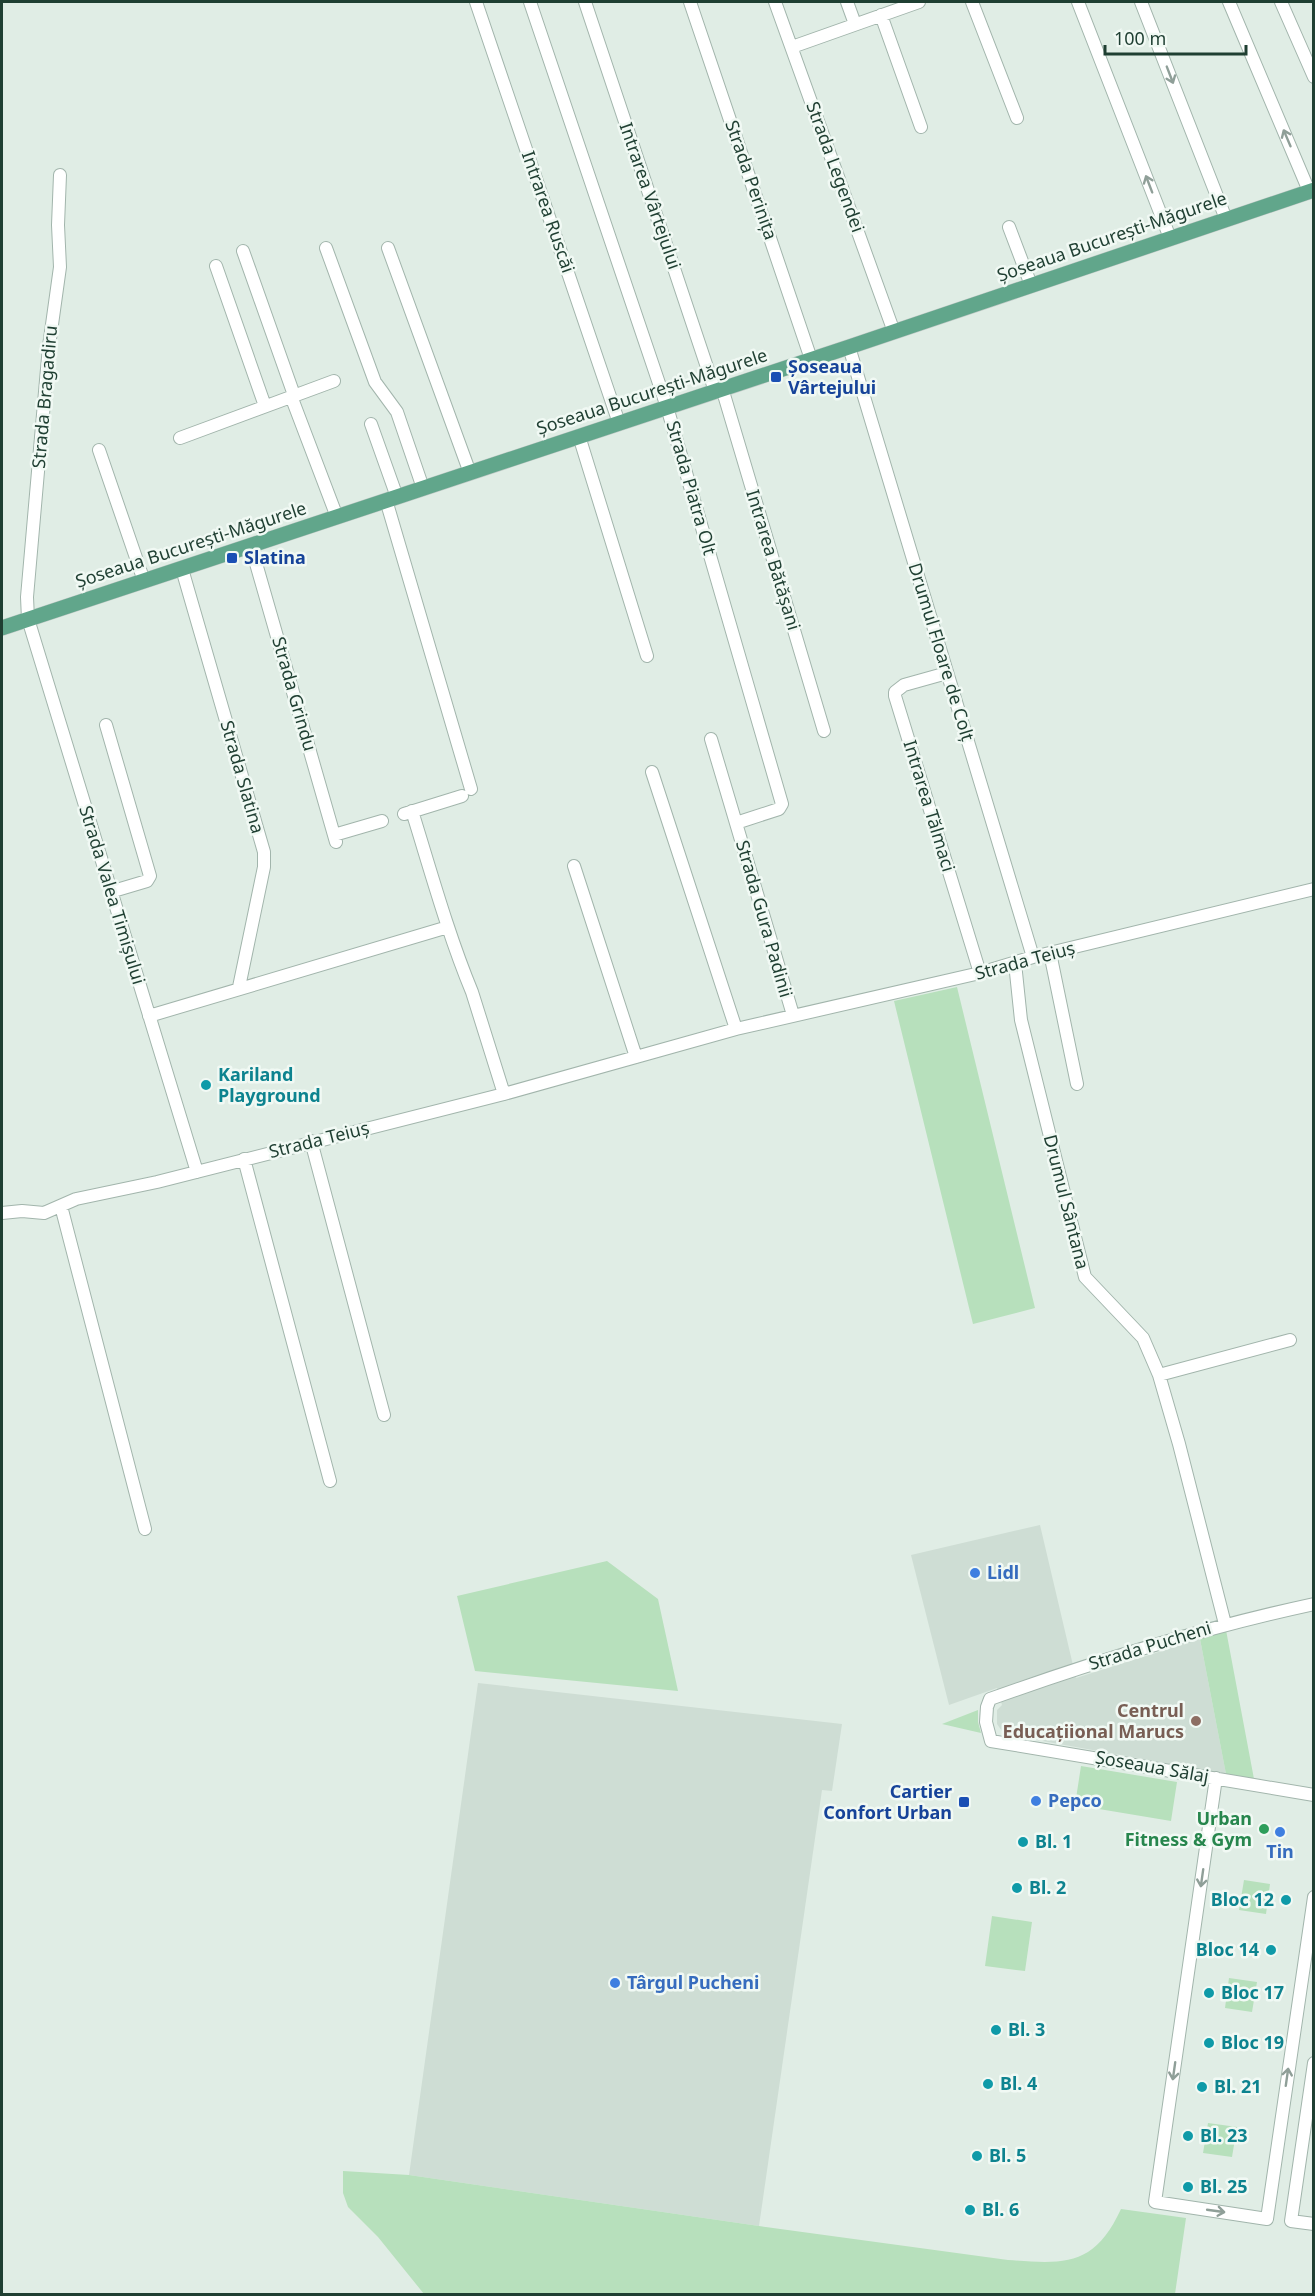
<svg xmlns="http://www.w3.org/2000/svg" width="1315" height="2296" viewBox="0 0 1315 2296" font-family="'Noto Sans',sans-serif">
  <rect width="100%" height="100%" fill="#e0ede5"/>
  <path fill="#ceddd4" d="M1040,1525L1076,1678L1200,1639L1226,1774L1004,1734L997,1724V1710L1002,1705L997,1688L949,1705L911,1555Z
    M478,1683L842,1724L832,1791L822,1790L759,2226L409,2175Z"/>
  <path fill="#b7e0bc" d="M957,987L1035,1308L973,1324L894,1001Z
    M607,1561L658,1599L678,1691L475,1671L457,1596Z
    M1226,1630L1254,1779L1226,1774L1200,1639Z
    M978,1710V1722L981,1733L942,1724Z
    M1081,1766L1177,1782L1171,1821L1075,1805Z
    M1244,1880L1270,1884L1266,1914L1239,1910Z
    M992,1916L1032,1922L1025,1971L985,1966Z
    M1229,1978L1257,1982L1252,2012L1225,2008Z
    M1208,2123L1237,2127L1232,2157L1203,2153Z
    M343,2171L409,2175L759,2226L1008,2260C1065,2264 1094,2267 1121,2209L1186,2218L1175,2294H424L378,2237L348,2207L343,2193Z"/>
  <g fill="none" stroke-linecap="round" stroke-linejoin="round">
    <g stroke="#a2b5ac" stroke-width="14">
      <path id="minor" d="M476,2L619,423
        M530,2L667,407L782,804L779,809L736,823
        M585,2L715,391
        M690,2L811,359
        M775,2L894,332
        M847,2L855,24
        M972,2L1017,118
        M1078,2L1170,238
        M1141,2L1226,219
        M1229,2L1309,191
        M1281,2L1314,77
        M881,15L921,127
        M792,47L919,2
        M60,175L58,225L60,267L49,346L27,597L28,619L197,1172
        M1009,227L1031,285
        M326,248L375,382L397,412L423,488
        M388,248L470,473
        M243,251L294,395
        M216,266L265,406
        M849,347L1033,957
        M722,388L824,731
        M291,396L337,517
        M371,424L397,497
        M579,436L647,656
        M180,438L334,381
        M99,450L144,581
        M386,500L471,789
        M251,546L336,842
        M182,569L264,852V867L239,987
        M947,673L904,685L895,692V696L980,973
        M106,725L150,876L147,881L110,892
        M711,739L793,1015
        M652,772L736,1029
        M412,811C431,872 448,934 472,992L504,1094
        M404,814L462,796
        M334,835L382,821
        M574,866L636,1057
        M1050,953L1077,1084
        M1015,963L1021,1020L1085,1277L1143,1338L1159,1375L1179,1444L1225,1624
        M149,1016L448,927
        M311,1141L384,1415
        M244,1159L330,1481
        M61,1206L145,1529
        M2,1213L22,1211L44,1213L76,1199L157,1182L504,1094L736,1029L980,973L1033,957L1314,889
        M1159,1375L1290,1340
        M1314,1604C1203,1628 1096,1661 990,1699L987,1707L986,1722L991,1741L1314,1795
        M1216,1778L1155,2202L1267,2219L1314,1897
        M1314,2063L1291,2221L1314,2224"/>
    </g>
    <g stroke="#c0c9c6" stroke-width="16">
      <path id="major" d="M2,628L849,347L1314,190"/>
    </g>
    <use href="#minor" stroke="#fff" stroke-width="12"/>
    <use href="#major" stroke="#61a68b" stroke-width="15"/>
  </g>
  <defs><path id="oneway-shaft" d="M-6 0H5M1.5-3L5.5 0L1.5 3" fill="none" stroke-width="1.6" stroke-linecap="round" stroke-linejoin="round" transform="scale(1.5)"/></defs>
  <g stroke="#8f9f98">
    <use href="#oneway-shaft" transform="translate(1170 75) rotate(69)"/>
    <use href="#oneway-shaft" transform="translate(1287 138) rotate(-113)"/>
    <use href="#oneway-shaft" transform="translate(1149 184) rotate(-111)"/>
    <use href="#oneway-shaft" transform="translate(1202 1878) rotate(98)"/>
    <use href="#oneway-shaft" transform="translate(1174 2071) rotate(98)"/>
    <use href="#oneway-shaft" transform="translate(1287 2077) rotate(-82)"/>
    <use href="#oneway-shaft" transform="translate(1216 2211) rotate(8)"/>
  </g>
  <g fill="#1a4fb4" stroke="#f1f9f4" stroke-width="2">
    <rect x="770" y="371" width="12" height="12" rx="3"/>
    <rect x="226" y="552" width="12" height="12" rx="3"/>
    <rect x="958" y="1796" width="12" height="12" rx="3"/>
  </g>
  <g fill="#0f9aa8" stroke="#f1f9f4" stroke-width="2">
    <circle cx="206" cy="1085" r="6"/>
    <circle cx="1023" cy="1842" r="6"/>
    <circle cx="1017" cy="1888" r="6"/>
    <circle cx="1286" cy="1900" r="6"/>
    <circle cx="1271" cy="1950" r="6"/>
    <circle cx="1209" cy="1993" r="6"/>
    <circle cx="996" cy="2030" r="6"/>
    <circle cx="1209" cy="2043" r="6"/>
    <circle cx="988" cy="2084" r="6"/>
    <circle cx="1202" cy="2087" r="6"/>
    <circle cx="1188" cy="2136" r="6"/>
    <circle cx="977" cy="2156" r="6"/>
    <circle cx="1188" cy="2187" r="6"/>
    <circle cx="970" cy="2210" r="6"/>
  </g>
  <g fill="#3f7fe0" stroke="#f1f9f4" stroke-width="2">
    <circle cx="975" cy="1573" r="6"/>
    <circle cx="1036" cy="1801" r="6"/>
    <circle cx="1280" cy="1832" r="6"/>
    <circle cx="615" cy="1983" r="6"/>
  </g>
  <circle fill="#8d6e63" stroke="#f1f9f4" stroke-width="2" cx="1196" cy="1721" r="6"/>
  <circle fill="#2e9e5b" stroke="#f1f9f4" stroke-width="2" cx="1264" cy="1829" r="6"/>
  <g text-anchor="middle" stroke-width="5" stroke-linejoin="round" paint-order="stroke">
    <g font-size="18" fill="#1f3f32" stroke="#f1f9f4">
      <text transform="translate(835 167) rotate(70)" y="6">Strada Legendei</text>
      <text transform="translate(751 180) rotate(71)" y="6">Strada Perinița</text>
      <text transform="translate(650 196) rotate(71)" y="6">Intrarea Vârtejului</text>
      <text transform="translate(548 212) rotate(71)" y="6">Intrarea Ruscăi</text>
      <text transform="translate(1112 237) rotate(-19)" y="6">Șoseaua București-Măgurele</text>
      <text transform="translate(652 392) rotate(-18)" y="6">Șoseaua București-Măgurele</text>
      <text transform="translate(45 397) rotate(-85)" y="6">Strada Bragadiru</text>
      <text transform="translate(691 488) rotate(74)" y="6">Strada Piatra Olt</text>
      <text transform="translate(191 545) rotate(-18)" y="6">Șoseaua București-Măgurele</text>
      <text transform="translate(773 560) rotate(73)" y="6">Intrarea Bătășani</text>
      <text transform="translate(941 652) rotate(73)" y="6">Drumul Floare de Colț</text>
      <text transform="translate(294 694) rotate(74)" y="6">Strada Grindu</text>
      <text transform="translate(242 777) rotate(74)" y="6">Strada Slatina</text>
      <text transform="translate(929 806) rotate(73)" y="6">Intrarea Tălmaci</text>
      <text transform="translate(112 895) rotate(73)" y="6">Strada Valea Timișului</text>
      <text transform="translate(764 919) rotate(74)" y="6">Strada Gura Padinii</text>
      <text transform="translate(1025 961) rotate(-15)" y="6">Strada Teiuș</text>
      <text transform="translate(319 1140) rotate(-14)" y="6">Strada Teiuș</text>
      <text transform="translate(1066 1202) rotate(76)" y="6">Drumul Sântana</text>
      <text transform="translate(1150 1646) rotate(-17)" y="6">Strada Pucheni</text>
      <text transform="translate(1152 1767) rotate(10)" y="6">Șoseaua Sălaj</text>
    </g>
    <g font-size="18" font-weight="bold" fill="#164399" stroke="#f1f9f4" text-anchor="start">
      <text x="788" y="373">Șoseaua<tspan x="788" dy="21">Vârtejului</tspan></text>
      <text x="244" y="564">Slatina</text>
      <text x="952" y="1798" text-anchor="end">Cartier<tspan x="952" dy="21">Confort Urban</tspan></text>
    </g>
    <g font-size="18" font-weight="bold" fill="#0d838f" stroke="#f1f9f4" text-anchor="start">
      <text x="218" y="1081">Kariland<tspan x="218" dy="21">Playground</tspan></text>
      <text x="1035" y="1848">Bl. 1</text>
      <text x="1029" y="1894">Bl. 2</text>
      <text x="1274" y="1906" text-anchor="end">Bloc 12</text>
      <text x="1259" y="1956" text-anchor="end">Bloc 14</text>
      <text x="1221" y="1999">Bloc 17</text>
      <text x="1008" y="2036">Bl. 3</text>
      <text x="1221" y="2049">Bloc 19</text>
      <text x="1000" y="2090">Bl. 4</text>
      <text x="1214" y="2093">Bl. 21</text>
      <text x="1200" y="2142">Bl. 23</text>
      <text x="989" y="2162">Bl. 5</text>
      <text x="1200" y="2193">Bl. 25</text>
      <text x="982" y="2216">Bl. 6</text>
    </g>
    <g font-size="18" font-weight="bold" fill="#366cbe" stroke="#f1f9f4" text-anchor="start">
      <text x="987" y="1579">Lidl</text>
      <text x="1048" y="1807">Pepco</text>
      <text x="1280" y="1858" text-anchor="middle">Tin</text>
      <text x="627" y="1989">Târgul Pucheni</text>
    </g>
    <g font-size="18" font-weight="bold" fill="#785e54" stroke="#f1f9f4" text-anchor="end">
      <text x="1184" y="1717">Centrul<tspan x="1184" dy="21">Educațiional Marucs</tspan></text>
    </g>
    <g font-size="18" font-weight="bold" fill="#27864d" stroke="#f1f9f4" text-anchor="end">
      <text x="1252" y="1825">Urban<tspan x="1252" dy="21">Fitness &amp; Gym</tspan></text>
    </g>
  </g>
  <rect width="1315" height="2296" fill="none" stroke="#1f3f32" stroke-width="6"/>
  <path d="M1105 45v9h141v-9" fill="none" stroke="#1f3f32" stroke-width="3"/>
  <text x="1114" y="45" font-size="18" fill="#1f3f32" stroke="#f1f9f4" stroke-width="4.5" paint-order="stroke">100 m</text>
</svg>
